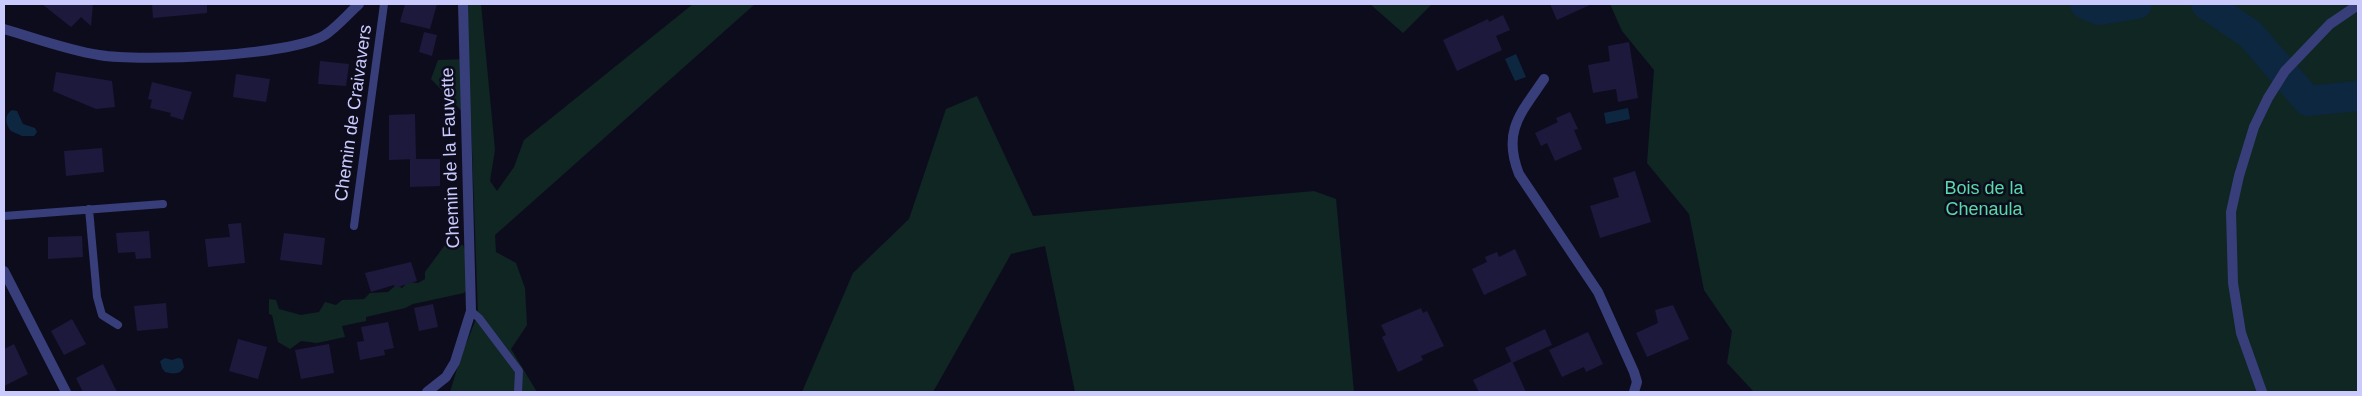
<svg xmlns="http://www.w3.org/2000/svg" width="2362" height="396" viewBox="0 0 2362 396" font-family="Helvetica,sans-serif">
  <rect width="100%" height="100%" fill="#0d0c1d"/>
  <path fill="#0f2623" d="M466,4H481L495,150L490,181L497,191L514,167L524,140L693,4H755L495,235L496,252L516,263L525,288L527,325L511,349L537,392H450L460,359L478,314L471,121L431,79L438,60L468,59Z
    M1370,4H1432L1403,33Z
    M1610,4H2358V392H1754L1727,363L1732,331L1704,290L1689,214L1647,163L1654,70L1622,31Z
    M977,96L1033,216L1314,191L1336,199L1354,392H1075L1045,246L1011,254L933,392H802L853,273L909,219L946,109Z
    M445,245H463L469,261L470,285L464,293L413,304L405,308L366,317V321L342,326L345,337L317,343L301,341L290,349L278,342L272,315L269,314V299L276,300L279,309L301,315L319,312L325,302L336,305L342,300L364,299L370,293L388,292L396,285L402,288L408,282L418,283L425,279V272Z"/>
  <path fill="#0d2740" d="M1516,54L1526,77L1515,81L1505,59Z
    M1628,108L1630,119L1606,124L1604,113Z
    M12,110L17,111L23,124L35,128L37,132L34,136H22L11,131C5,124 4,115 12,110Z
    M165,358L172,360L178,358L182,359L184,367C180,375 173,374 165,372L162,368L160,361Z"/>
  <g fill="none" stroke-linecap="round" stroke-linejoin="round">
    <path stroke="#0d2740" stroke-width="30" d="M2085,4L2099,10L2137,4
      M2206,4L2250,34L2308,101L2358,96"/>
  </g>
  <path fill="#1c193d" d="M42,4H93L91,26L81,17L71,27Z
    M152,4H207V13L153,18Z
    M405,4H437L430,29L400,22Z
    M1550,4H1592L1557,20Z
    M1503,15L1510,30L1496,36L1502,50L1457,71L1443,40L1488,19L1489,22Z
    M424,32L437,35L432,56L419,52Z
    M1629,42L1638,98L1618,102L1616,89L1593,93L1588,65L1610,61L1608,46Z
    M320,61L349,64L346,86L318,84Z
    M56,72L112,81L115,107L96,109L53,91Z
    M236,74L270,79L266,102L233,97Z
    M152,82L192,92L183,120L170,116L171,113L150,108L152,100L148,99Z
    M1570,112L1578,129L1574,130L1582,149L1555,161L1547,143L1541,146L1535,133L1558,122L1556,118Z
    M415,114L416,159L389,160V115Z
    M102,148L104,172L66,176L64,151Z
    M410,159H440V186L410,187Z
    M1635,171L1651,222L1600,238L1590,206L1619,197L1613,178Z
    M241,223L245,263L208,267L205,239L230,237L228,224Z
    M149,231L151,258L136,259L135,252L118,253L116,233Z
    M284,233L325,238L322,265L280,260Z
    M82,236L83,257L48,259V237Z
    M1515,249L1527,275L1484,295L1472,269L1487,262L1485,257L1497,252L1499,257Z
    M411,262L417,281L395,288L394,285L371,292L365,273Z
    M166,303L168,328L137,331L134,306Z
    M433,304L438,327L419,331L414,308Z
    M1673,305L1689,339L1647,357L1636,333L1658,323L1655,310Z
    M1421,308L1423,313L1427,311L1444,346L1421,356L1423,360L1398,372L1382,337L1386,335L1381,325Z
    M72,319L86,344L64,355L51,331Z
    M388,322L394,348L384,350L385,355L360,360L357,342L364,341L361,327Z
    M1545,329L1552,345L1512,363L1505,348Z
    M1588,332L1603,364L1586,372L1584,367L1562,377L1549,350Z
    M238,339L267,347L258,379L229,371Z
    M14,344L28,374L4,386V349Z
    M329,344L334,373L301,379L295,350Z
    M1512,361L1526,392H1479L1473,380Z
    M103,364L117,392H83L76,378Z"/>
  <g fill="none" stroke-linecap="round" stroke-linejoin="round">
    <path stroke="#383e7a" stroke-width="8" d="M89,209L97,297L102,315L118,325
      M4,216L163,204
      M354,226L384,4
      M471,311L479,318L519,371L518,392"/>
    <path stroke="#383e7a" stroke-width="10" d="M4,29C35,38 67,50 99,55C141,62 291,56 325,35C337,27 348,14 359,4
      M1544,79C1521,113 1502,131 1519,174L1598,292L1634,372L1637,382L1634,392
      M4,271L66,392
      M427,392L446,377L455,362L471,311L463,4"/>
    <path stroke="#383e7a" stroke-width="10" d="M2262,392L2241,333L2233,283L2231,212L2239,176L2254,127L2268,98L2285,71L2330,24L2358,5"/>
  </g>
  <g text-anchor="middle" stroke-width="5" stroke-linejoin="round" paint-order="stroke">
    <g font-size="18" fill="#cacafd" stroke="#0d0c1d">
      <text transform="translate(353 113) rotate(-82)" y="6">Chemin de Craivavers</text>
      <text transform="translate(450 158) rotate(-92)" y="6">Chemin de la Fauvette</text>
    </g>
    <g font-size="18" fill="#59daaa" stroke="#0d0c1d">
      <text x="1984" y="194">Bois de la<tspan x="1984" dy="21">Chenaula</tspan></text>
    </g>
  </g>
  <rect width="2362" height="396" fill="none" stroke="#cacafd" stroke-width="10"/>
</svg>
